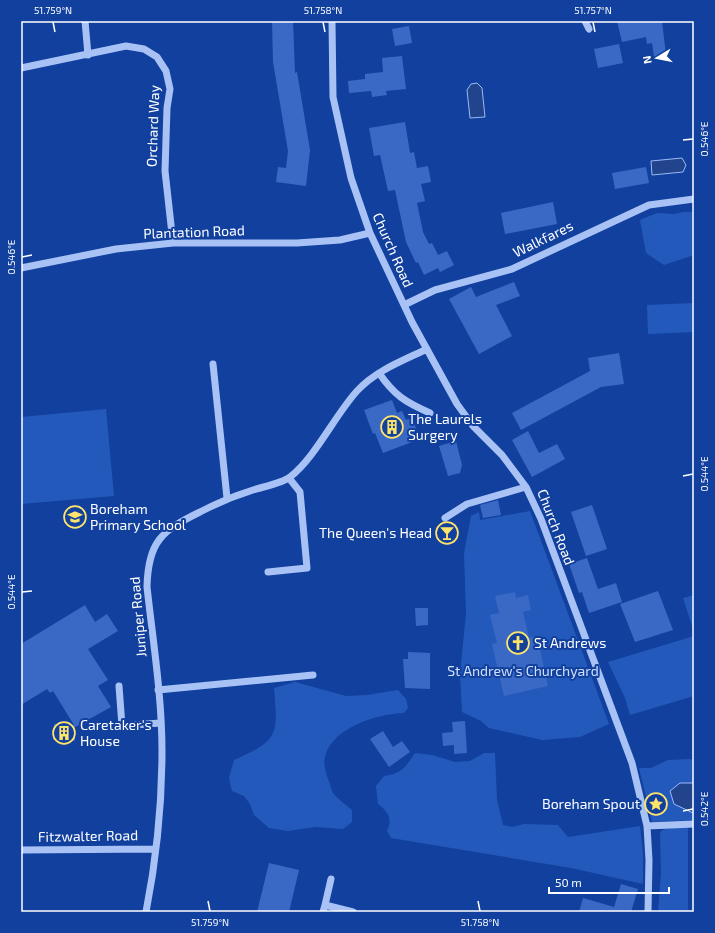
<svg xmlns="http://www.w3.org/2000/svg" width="715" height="933" viewBox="0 0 715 933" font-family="'Exo 2',sans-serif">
  <rect width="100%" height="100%" fill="#11409e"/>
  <path fill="#2459bc" d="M684,212H694V255L664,265L646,253L640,220L657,213L673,214Z
    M694,303V332L648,334L647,305Z
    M106,409L114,496L21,504V417Z
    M530,511L609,724L580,737L542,740L489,728L481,721L462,712L460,674L466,613L464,553L471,516L479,512L480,520Z
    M694,595V632L683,598Z
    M694,636V696L630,715L625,698L608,662Z
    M295,682L346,696L367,695L398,690L406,699L408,708L404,713C378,714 332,727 325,757C323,764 326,773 328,779C330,783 331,789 333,793C338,799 346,805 352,810V822L343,829L315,827L288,831L269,828L254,815L250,804L244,796L232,791L229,778L234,760C279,740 278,735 274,688Z
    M415,753L432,755L455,762L470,761L484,753H495L497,800L503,825L512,827L524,824L558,825L568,837L640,826L643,854V884L571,868L391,838L387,831C393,818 388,812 378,804L376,786L384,776C401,774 406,767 415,753Z
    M690,759L694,761V820L652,822L639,768H651L668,760Z
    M688,827V912H658L661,873L660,834L661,831L667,828Z"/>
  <path fill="#22448c" stroke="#9abbf8" d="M477,83L482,88L485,117L470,118L467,90L471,84Z
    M682,158L686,165L683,172L652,175L651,161Z
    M680,783H694L693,813L674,804L670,791Z"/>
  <path fill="#3a69c5" d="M272,21H293L295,73L297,72L310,150L306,186L276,182L278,167L286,168L288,151L273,62Z
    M617,21H662L666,55L654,57L652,43L647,44L646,37L622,42Z
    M409,26L412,43L395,46L392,29Z
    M619,44L623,63L598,68L594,49Z
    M402,56L406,89L386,91L387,95L372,97L371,91L349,93L348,81L365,79V74L383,72L382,58Z
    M405,122L410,153L414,152L417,168L428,166L431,182L421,184L425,201L417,203L423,232L429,244L432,243L438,255L447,251L454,265L440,272L438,268L424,275L418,262L416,263L406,242L395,190L388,191L380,155L374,156L369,128Z
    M646,167L649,183L615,189L612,173Z
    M553,202L557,224L505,234L501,213Z
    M514,282L520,296L496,305L512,336L479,354L449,299L471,287L476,297Z
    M619,353L624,384L601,387L521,430L512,413L590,371L588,358Z
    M392,400L397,413L402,411L406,420L412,418L420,439L383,453L375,433L373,434L364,410Z
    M528,431L539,453L557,444L565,459L532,477L512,440Z
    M456,441L462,465L460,473L448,476L439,446Z
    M498,500L501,515L483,518L480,505Z
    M592,505L607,549L586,556L571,512Z
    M440,523L456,524L455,543L438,541Z
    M587,558L598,589L616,583L622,602L589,613L582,592L579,593L569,564Z
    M658,591L673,630L635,642L620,604Z
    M515,592L516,598L528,595L531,610L523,612L529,638L537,636L548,686L504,696L492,644L497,643L490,615L499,613L495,596Z
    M85,605L95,622L107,614L118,631L88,649L108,680L98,686L111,707L75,727V741L53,740L54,724L74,725L53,691L50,693L47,689L21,705V644Z
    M415,608H428V625L416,626Z
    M408,652L430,653V689L405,688L403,659H408Z
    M465,721L467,753L454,754V745L443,746L442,733L453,732L452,722Z
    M383,731L393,747L402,741L410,752L389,767L370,739Z
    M269,863L299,870L289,912H257Z
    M621,884L638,889L631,912H579L583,898L614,907Z"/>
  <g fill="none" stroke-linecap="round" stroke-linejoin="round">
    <path stroke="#a8c2f5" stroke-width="7" d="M85,21L88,55
      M332,21L333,97L351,178L370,233L412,322L457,404L473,426L502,455L526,487L541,519L632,763L647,826L649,860L648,912
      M585,21L589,29
      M21,68L126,46L144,49L157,57L166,71L170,89L167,108L165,171L173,243
      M21,268L116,249L173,243H297L340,240L370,233
      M404,305L435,290L512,269L649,205L694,199
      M213,364L227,498
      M379,373C394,395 405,402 430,413
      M445,518L467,504L526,487
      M268,572L307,568L300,492L289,478
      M119,686L122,726L160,723
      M158,690L313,675
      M647,826L694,824
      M21,850L155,849
      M325,905L331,879
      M146,912C156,861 162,804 162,751C162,697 153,641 147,587C148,542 161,531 200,512C217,503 234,496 253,490C262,487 283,483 290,477C315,458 335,415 357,391C375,371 402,361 427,349
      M323,912L325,905L353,912"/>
  </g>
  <path fill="none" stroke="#fff" stroke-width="1.5" d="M53,22L55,32M323,22L325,32M593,22L595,32M683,140L693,139M22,257L32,255M683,476L693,474M22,592L32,591M683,811L693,809M208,901L210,911M478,901L480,911"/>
  <defs>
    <g id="building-ring" transform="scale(1.15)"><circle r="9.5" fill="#11409e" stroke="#ffe46b" stroke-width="1.5"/><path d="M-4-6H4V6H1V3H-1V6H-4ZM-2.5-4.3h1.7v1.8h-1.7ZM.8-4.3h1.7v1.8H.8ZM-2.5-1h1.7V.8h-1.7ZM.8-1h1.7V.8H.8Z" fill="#ffe46b"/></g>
    <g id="school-ring" transform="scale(1.15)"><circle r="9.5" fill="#11409e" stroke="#ffe46b" stroke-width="1.5"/><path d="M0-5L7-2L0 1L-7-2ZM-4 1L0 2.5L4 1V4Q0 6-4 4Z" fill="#ffe46b"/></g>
    <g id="bar-ring" transform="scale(1.15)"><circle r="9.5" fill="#11409e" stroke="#ffe46b" stroke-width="1.5"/><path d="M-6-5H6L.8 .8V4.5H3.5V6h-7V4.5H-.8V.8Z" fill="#ffe46b"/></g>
    <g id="church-ring" transform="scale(1.15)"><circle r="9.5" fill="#11409e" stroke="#ffe46b" stroke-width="1.5"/><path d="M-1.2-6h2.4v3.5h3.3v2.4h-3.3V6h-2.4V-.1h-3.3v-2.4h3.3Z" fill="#ffe46b"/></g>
    <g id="sight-ring" transform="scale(1.15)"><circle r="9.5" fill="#11409e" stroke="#ffe46b" stroke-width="1.5"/><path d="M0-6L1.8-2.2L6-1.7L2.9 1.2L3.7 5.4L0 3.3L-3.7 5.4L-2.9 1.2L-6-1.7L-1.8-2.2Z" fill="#ffe46b"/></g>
  </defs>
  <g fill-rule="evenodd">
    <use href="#building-ring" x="392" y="427"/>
    <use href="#school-ring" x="75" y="517"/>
    <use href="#bar-ring" x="447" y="533"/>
    <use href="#church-ring" x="518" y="643"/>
    <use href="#building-ring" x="64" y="733"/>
    <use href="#sight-ring" x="656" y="804"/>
  </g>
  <g text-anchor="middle" stroke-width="4" stroke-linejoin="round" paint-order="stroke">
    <g font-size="14" fill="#fff" stroke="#11409e">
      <text transform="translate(153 126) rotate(-88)" y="5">Orchard Way</text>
      <text transform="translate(194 232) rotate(-2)" y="5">Plantation Road</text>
      <text transform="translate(543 239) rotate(-26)" y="5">Walkfares</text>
      <text transform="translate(393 250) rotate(66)" y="5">Church Road</text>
      <text transform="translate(556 527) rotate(69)" y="5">Church Road</text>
      <text transform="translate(138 617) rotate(-95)" y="5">Juniper Road</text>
      <text transform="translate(88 836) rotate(-1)" y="5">Fitzwalter Road</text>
    </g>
    <g font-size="14" fill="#fff" stroke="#11409e" text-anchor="start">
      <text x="408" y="424">The Laurels<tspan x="408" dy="16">Surgery</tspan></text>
      <text x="90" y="514">Boreham<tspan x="90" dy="16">Primary School</tspan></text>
      <text x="432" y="538" text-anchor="end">The Queen's Head</text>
      <text x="534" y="648">St Andrews</text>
      <text x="80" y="730">Caretaker's<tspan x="80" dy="16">House</tspan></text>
      <text x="640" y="809" text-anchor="end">Boreham Spout</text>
    </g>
    <g font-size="14" fill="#d0e0fe" stroke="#11409e">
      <text x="523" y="676">St Andrew's Churchyard</text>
    </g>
  </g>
  <rect width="715" height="933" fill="none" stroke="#11409e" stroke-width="44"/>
  <g transform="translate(657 58) rotate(260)" stroke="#11409e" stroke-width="3" paint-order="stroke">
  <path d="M0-3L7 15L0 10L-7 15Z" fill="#ffffff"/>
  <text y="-6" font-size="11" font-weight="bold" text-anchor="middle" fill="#ffffff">N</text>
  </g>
  <path d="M549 887v6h120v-6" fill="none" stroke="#ffffff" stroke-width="2"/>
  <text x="555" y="887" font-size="12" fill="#ffffff" stroke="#11409e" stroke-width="3" paint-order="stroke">50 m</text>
  <rect x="22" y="22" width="671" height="889" fill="none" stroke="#fff" stroke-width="1.5"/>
  <g font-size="10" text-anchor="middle" fill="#fff">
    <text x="53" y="14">51.759°N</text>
    <text x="323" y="14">51.758°N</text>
    <text x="593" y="14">51.757°N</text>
    <text transform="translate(704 139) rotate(-90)" y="4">0.546°E</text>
    <text transform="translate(11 257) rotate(-90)" y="4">0.546°E</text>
    <text transform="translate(704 474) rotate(-90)" y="4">0.544°E</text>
    <text transform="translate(11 592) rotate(-90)" y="4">0.544°E</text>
    <text transform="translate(704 809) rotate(-90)" y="4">0.542°E</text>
    <text x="210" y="926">51.759°N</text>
    <text x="480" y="926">51.758°N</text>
  </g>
</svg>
